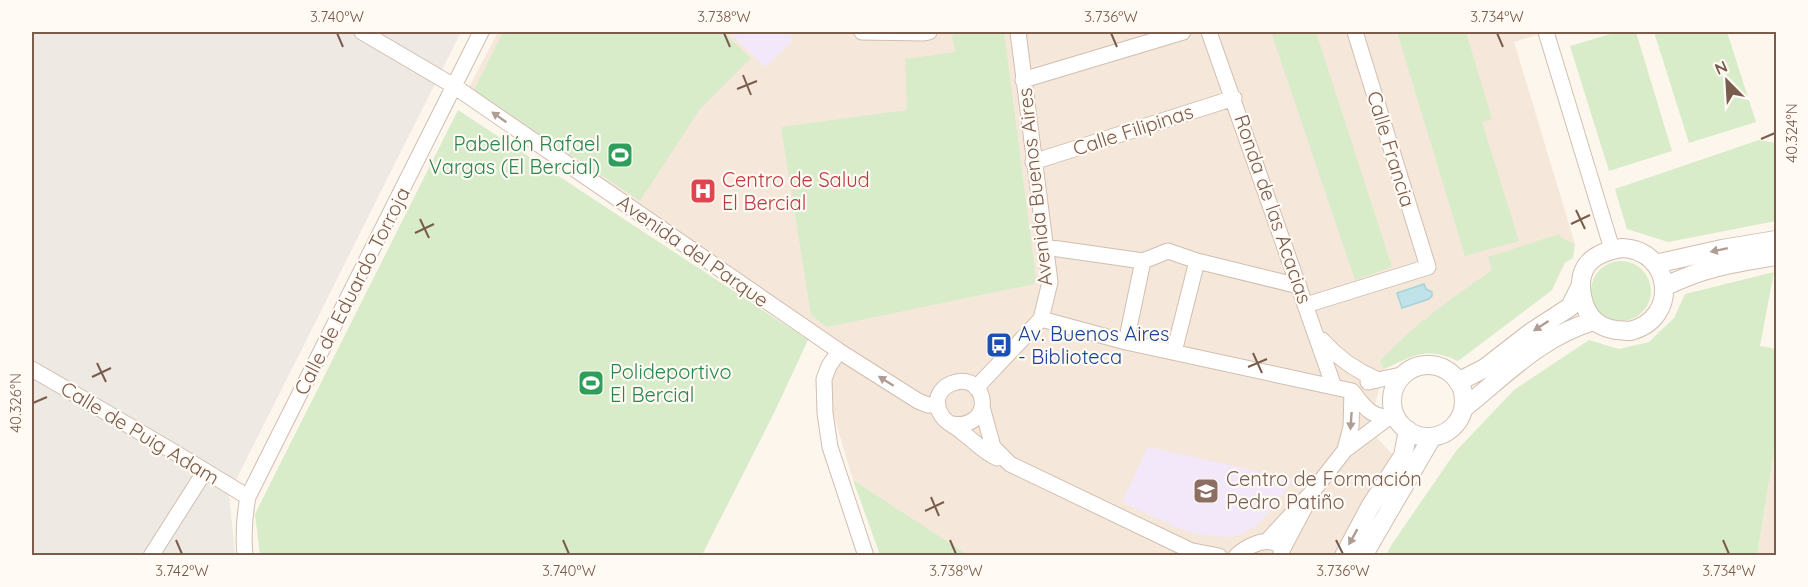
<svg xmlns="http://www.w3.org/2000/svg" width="1808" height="587" viewBox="0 0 1808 587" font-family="Quicksand,sans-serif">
  <rect width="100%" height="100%" fill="#fdf6ec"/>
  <path fill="#f5e8da" d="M498,32H1547L1514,42L1575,244L1552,290L1458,361L1442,353H1418L1384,369L1369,429L1393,455L1337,555H965L921,528L853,480L829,400V366L839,352L468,89Z
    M1776,440V555H1757Z"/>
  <path fill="#efe9e4" d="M32,32H461L229,494L235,555H32Z"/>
  <path fill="#f3e8fa" d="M729,32H790L793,41L765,67Z
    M1148,447L1294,479L1269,512L1254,527L1240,535L1229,537L1201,535L1176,527L1122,502Z"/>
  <path fill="#d8ecc9" d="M503,32H723L751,58L700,109L640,201L474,90Z
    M965,32H1004L1035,270L1036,279L1034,284L827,327L811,315L781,127L907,110L905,59L955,52L952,35Z
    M1271,32H1316L1392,267L1355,280Z
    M1397,32H1466L1492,119L1482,122L1519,241L1465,256Z
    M1617,32H1636L1672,151L1609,171L1570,46Z
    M1654,32H1727L1756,122L1689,143Z
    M458,110L808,340L774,413L702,555H260L255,514Z
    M1759,140L1776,143V221L1668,242L1627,229L1615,189Z
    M1559,234L1560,237L1575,244L1573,258L1564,263L1552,290L1458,361C1426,346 1413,356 1384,369L1380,361C1413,325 1452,298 1492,270L1488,257Z
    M1591 291a30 30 0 1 1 60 0a30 30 0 1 1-60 0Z
    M1774,272L1760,346L1776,349V440L1757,555H1386L1392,544L1456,451L1514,390L1589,340L1619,349L1649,342L1674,318L1685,294Z
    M853,480L968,555H880Z"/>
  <path fill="#bfe3e8" stroke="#a5d3da" stroke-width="1.5" d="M1424,284L1426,289L1432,292V296L1429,299L1402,308L1397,293Z"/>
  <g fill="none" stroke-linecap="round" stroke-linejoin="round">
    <g stroke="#d1beb0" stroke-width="17">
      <path id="minor" d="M362,32L454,86L839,351L918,401L928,405H938
        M862,32L924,33L929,32
        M1209,32L1334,387
        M1546,32L1612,249
        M1023,80L1183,32
        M1033,162L1234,98
        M1045,247L1143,261L1168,251L1197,261L1299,286
        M1306,305L1428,267L1355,32
        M1041,319L1126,342L1352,391C1366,410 1372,418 1397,418
        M1322,340C1337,357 1355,370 1376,379
        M1126,342L1143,261
        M839,351L829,366L824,379L825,413L830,447L866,556
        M1174,352L1197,261
        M32,369L174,452L248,497
        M1368,382L1406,374
        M976,388L1041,319L1050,282L1018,32
        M982,407L993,447L1010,464L1202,556
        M953,424C968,427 985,417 982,399C975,364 921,387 942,416C946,423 957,427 963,433C974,441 985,453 997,458
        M1345,450L1351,427L1352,391
        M1267,541L1313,491L1345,450L1388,418
        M1193,551L1219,556
        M1281,552L1305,507
        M151,556L205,471
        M245,556C243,535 244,518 248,497L481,32
        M1236,556C1246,547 1263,538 1275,543"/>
    </g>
    <g stroke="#d1beb0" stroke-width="20">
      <path id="tertiary" d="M1622,248C1673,250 1680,319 1630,331C1626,331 1620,330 1616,330C1609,329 1602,327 1595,321C1583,311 1577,285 1584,270C1590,256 1608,250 1622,248Z
        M1655,264L1722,249L1776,240
        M1664,287C1704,267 1734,263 1776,256
        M1392 401a36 36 0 1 1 72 0a36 36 0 1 1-72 0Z
        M1458,382L1485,368L1530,333L1570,307L1581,285
        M1464,408C1504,376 1543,335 1594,321
        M1344,556L1370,507L1403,456L1408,430
        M1363,556L1432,437"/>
    </g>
    <use href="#minor" stroke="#fff" stroke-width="15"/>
    <use href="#tertiary" stroke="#fff" stroke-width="18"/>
  </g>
  <defs><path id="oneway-solid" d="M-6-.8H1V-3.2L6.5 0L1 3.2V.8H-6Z" transform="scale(1.5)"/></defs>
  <g fill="#af9d94">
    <use href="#oneway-solid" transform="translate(499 117) rotate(-145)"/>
    <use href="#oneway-solid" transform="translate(1719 250) rotate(168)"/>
    <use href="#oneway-solid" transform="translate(1541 326) rotate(147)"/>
    <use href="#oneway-solid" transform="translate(886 381) rotate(-148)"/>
    <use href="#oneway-solid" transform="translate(1351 421) rotate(94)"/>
    <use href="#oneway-solid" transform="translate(1353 537) rotate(119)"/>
  </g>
  <path fill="none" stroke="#7a5c4d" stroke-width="2" d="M337,33L343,47M724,33L730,47M1111,33L1117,47M1497,33L1503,47M743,75L751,95M737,89L757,81M1761,139L1775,133M1576,210L1585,229M420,219L429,238M1571,224L1590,215M415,233L434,224M1253,353L1262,373M97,363L106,382M1248,367L1267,359M92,377L111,368M33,403L47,397M931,497L939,516M925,511L944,502M176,540L182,554M563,540L569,554M950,540L956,554M1336,540L1343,554M1723,540L1729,554"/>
  <defs>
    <g id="stadium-square" transform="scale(1.35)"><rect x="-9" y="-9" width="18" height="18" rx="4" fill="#2e9e5b" stroke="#fffaf3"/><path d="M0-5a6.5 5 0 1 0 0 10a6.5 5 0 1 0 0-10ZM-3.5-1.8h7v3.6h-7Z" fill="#fff"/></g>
    <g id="hospital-square" transform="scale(1.35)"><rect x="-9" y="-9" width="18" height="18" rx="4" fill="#e0444e" stroke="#fffaf3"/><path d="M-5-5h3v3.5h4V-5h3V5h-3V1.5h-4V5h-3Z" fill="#fff"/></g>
    <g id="bus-square" transform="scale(1.35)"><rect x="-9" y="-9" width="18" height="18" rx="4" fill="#1a4fb4" stroke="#fffaf3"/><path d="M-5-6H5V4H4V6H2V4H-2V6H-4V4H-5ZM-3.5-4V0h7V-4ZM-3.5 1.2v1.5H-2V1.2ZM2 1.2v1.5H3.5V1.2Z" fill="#fff"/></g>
    <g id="school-square" transform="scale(1.35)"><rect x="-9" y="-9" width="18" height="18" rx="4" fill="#8d6e63" stroke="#fffaf3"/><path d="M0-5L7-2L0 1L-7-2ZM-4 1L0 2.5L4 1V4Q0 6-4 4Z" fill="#fff"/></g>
  </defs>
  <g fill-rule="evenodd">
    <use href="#stadium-square" x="620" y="155"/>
    <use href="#hospital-square" x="703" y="191"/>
    <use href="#bus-square" x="999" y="345"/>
    <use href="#stadium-square" x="591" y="383"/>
    <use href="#school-square" x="1206" y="491"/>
  </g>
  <g text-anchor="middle" stroke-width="4.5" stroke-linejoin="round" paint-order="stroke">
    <g font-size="20" fill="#7a5c4d" stroke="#fffaf3">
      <text transform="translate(1133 130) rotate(-18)" y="7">Calle Filipinas</text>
      <text transform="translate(1391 149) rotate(73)" y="7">Calle Francia</text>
      <text transform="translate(1035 187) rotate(-96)" y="7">Avenida Buenos Aires</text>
      <text transform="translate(1273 209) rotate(71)" y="7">Ronda de las Acacias</text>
      <text transform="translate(693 251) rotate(35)" y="7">Avenida del Parque</text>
      <text transform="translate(352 291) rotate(-63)" y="7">Calle de Eduardo Torroja</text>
      <text transform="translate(140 433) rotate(31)" y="7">Calle de Puig Adam</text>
    </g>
    <g font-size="20" fill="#27864d" stroke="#fffaf3" text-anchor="end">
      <text x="600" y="151">Pabellón Rafael<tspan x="600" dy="23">Vargas (El Bercial)</tspan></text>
      <text x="610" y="379" text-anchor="start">Polideportivo<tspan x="610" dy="23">El Bercial</tspan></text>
    </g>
    <g font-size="20" fill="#be3a42" stroke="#fffaf3" text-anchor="start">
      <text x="722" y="187">Centro de Salud<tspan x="722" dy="23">El Bercial</tspan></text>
    </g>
    <g font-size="20" fill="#164399" stroke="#fffaf3" text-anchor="start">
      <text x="1018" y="341">Av. Buenos Aires<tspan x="1018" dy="23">- Biblioteca</tspan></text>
    </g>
    <g font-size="20" fill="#785e54" stroke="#fffaf3" text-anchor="start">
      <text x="1226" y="486">Centro de Formación<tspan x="1226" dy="23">Pedro Patiño</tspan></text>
    </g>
  </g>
  <rect width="1808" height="587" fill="none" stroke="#fffaf3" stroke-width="66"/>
  <g transform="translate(1727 81) rotate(336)" stroke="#fffaf3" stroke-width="4.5" paint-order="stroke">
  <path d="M0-4.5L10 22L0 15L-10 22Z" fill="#7a5c4d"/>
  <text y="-9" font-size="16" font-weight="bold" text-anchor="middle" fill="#7a5c4d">N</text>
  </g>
  <rect x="33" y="33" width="1742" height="521" fill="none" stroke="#7a5c4d" stroke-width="2"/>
  <g font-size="15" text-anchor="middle" fill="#7a5c4d">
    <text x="337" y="22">3.740°W</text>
    <text x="724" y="22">3.738°W</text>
    <text x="1111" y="22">3.736°W</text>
    <text x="1497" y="22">3.734°W</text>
    <text transform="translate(1792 133) rotate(-90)" y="5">40.324°N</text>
    <text transform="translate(16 403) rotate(-90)" y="5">40.326°N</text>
    <text x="182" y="576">3.742°W</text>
    <text x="569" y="576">3.740°W</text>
    <text x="956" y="576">3.738°W</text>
    <text x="1343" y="576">3.736°W</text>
    <text x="1729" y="576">3.734°W</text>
  </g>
</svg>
